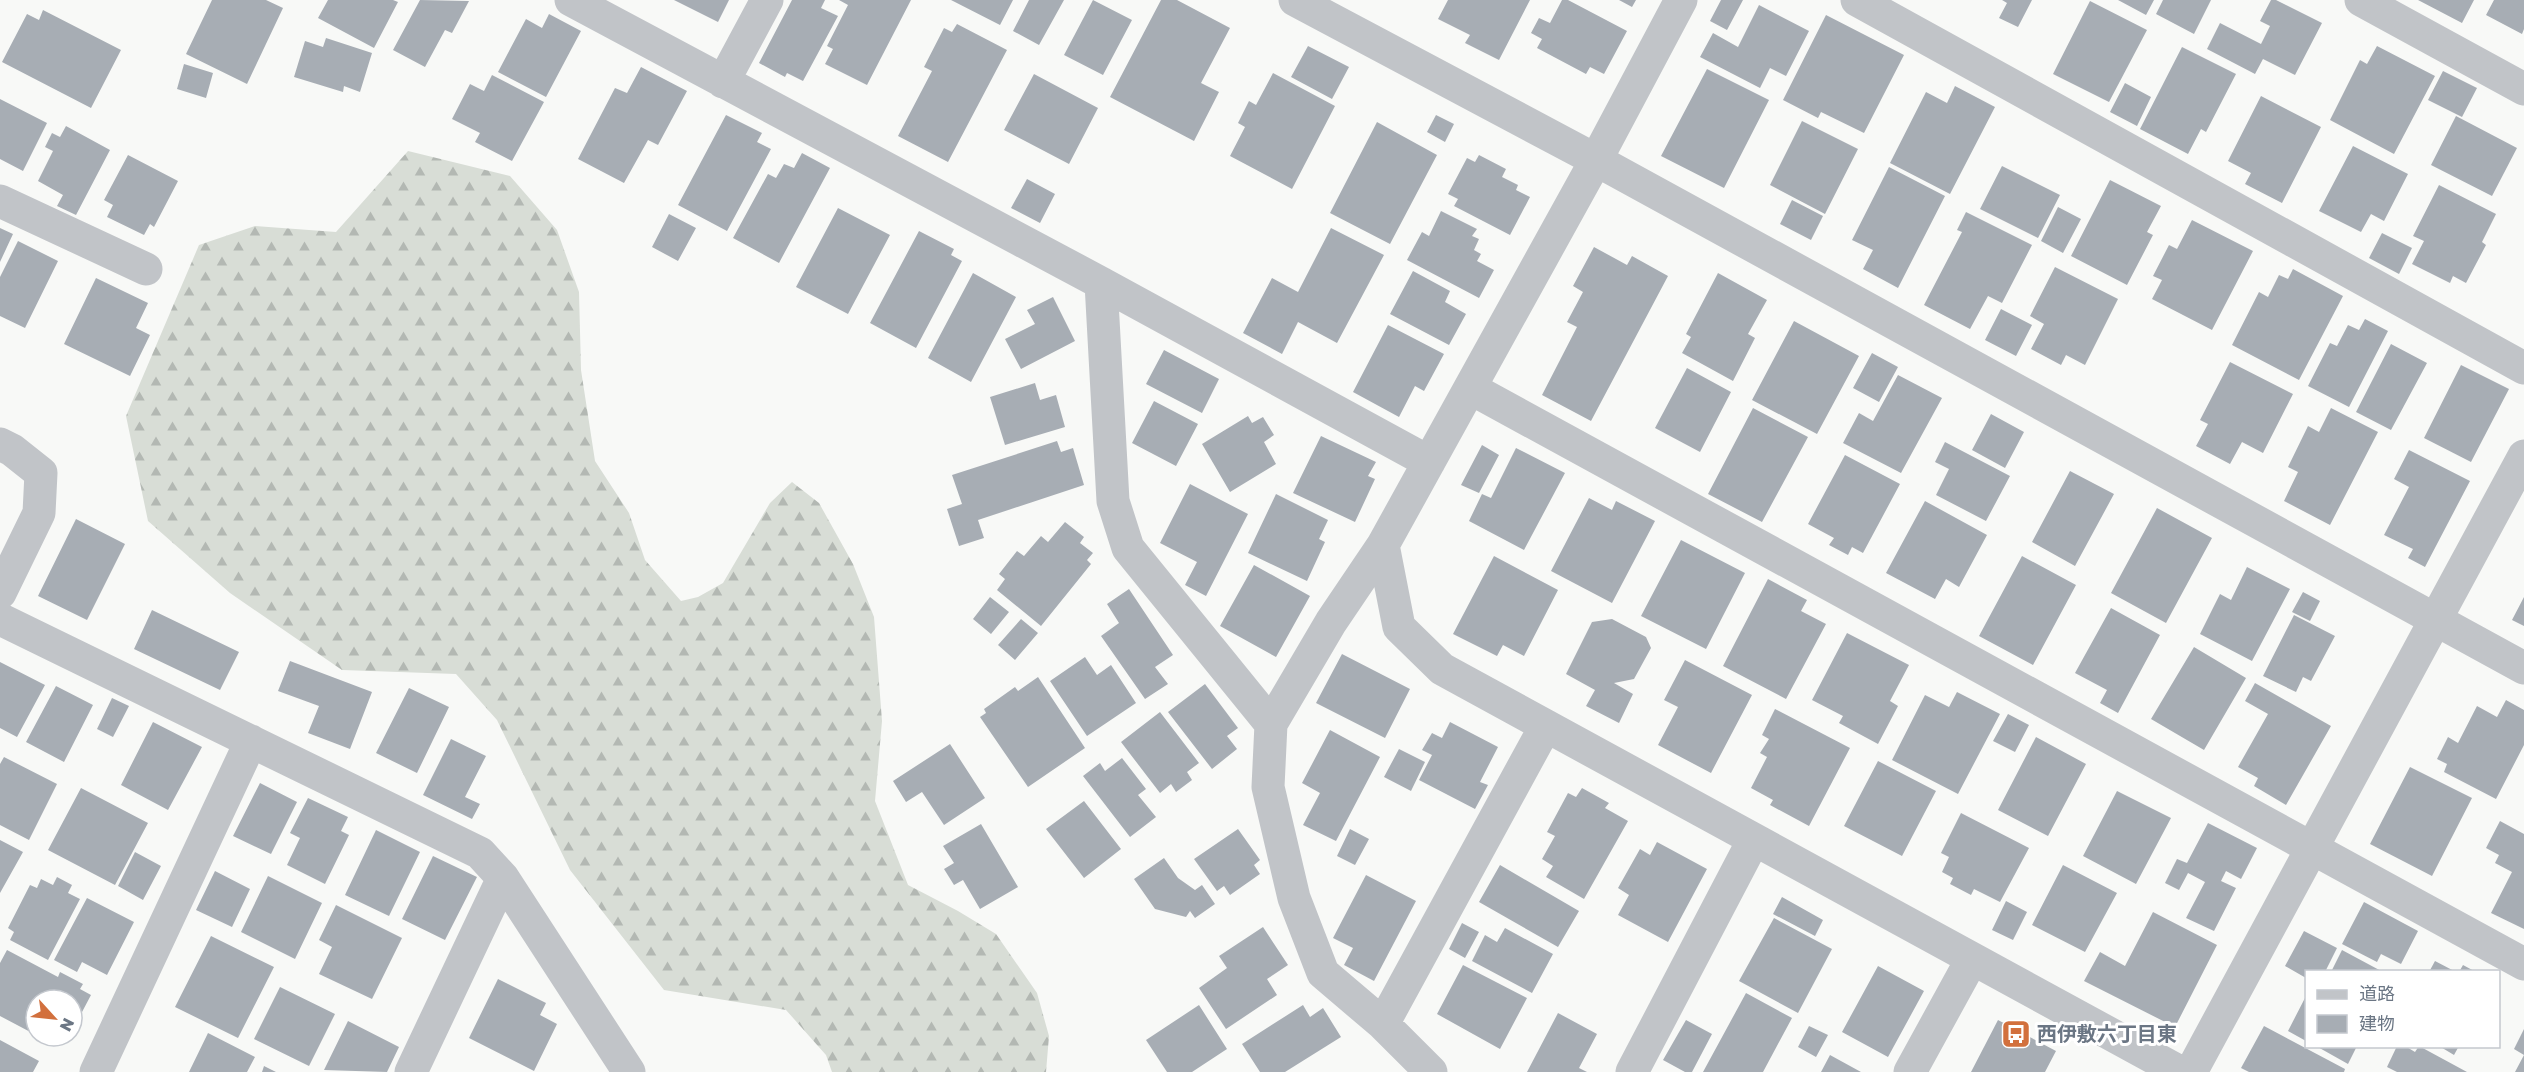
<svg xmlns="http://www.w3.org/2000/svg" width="2524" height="1072" viewBox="0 0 2524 1072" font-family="'Golos Text','Noto Sans JP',sans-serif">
  <defs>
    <pattern id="forest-firs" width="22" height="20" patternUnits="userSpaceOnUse" patternTransform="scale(1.5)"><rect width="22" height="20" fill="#d8ddd6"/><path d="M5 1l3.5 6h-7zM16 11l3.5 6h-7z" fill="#b3b8b3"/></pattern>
  </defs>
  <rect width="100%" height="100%" fill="#f8f9f7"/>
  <path fill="url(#forest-firs)" d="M408,151L510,176L557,230L579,292L581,370L595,461L629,513L645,560L681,601L698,597L723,583L770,503L792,482L819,503L853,564L874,617L882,721L875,801L908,885L958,911L996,934L1037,993L1049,1036L1046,1072H832L826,1055L786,1010L664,990L570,870L497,720L456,674L342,670L230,593L148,521L126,416L199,245L255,226L336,232Z"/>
  <path fill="#a7adb4" d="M212,0H266L283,8L247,84L186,54Z
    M328,0H393L398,2L374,48L318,18Z
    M420,0L469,1L452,33L445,30L425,67L393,50Z
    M674,0H729L718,22Z
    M792,0H825L821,8L838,16L803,81L787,73L785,77L759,63Z
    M839,0H911L867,85L825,64L833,49L827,46L848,5Z
    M951,0H1013L1000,25Z
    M1029,0H1064L1039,45L1013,31Z
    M1093,0L1132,20L1103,75L1064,55Z
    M1161,0H1177L1230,28L1201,83L1219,92L1194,141L1110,97Z
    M1448,0H1530L1499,60L1465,43L1470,35L1438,19Z
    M1562,0H1568L1627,31L1604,74L1590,67L1586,74L1537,48L1542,39L1531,33L1539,18L1550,23Z
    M1619,0H1636L1632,7Z
    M1721,0H1743L1727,30L1710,21Z
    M2002,0H2032L2018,27L1999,18L2007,3Z
    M2118,0H2154L2146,15Z
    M2163,0H2211L2194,34L2156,14Z
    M2271,0H2276L2322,23L2295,75L2263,59L2255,74L2207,49L2220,23L2261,44L2270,26L2260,21Z
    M2418,0H2474L2462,23Z
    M2494,0H2524V29L2522,34L2486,15Z
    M2090,1L2147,30L2109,102L2053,74Z
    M1759,5L1809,31L1786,76L1770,68L1760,88L1700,57L1713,33L1738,47Z
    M43,10L121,50L91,108L2,62L27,14L39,20Z
    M549,14L581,31L546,97L498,72L526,19L542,28Z
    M1826,15L1904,55L1864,133L1821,112L1818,118L1783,100Z
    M957,24L1007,50L948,162L898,136L932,71L924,67L944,28L952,32Z
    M326,38L372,53L360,92L344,86L343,92L294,77L305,41L323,47Z
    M1308,46L1349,67L1332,99L1291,77Z
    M2377,46L2435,76L2394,154L2330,120L2360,60L2367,64Z
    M2182,47L2236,74L2206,132L2201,129L2188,154L2140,129Z
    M184,64L213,73L206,98L177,89Z
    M641,67L687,91L658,145L648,140L624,183L578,159L615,88L627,93Z
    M1707,69L1769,100L1724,188L1661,156Z
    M2443,71L2477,88L2462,117L2428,100Z
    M1273,73L1335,106L1292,189L1230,156L1245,127L1238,123L1249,101L1256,105Z
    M1034,74L1098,108L1069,164L1004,130Z
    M492,75L544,102L512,161L475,142L480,133L452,119L470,84L484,91Z
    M2125,83L2151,97L2137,126L2110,112Z
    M1955,86L1995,107L1950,194L1890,163L1926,92L1947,103Z
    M2261,96L2321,127L2282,203L2245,184L2251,173L2228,161Z
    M0,99L47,123L23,171L0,159Z
    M726,115L762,133L757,142L771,149L727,231L678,205Z
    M1436,115L1454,124L1445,142L1427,132Z
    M2456,116L2517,148L2492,196L2431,165Z
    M1802,121L1858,149L1825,214L1770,185Z
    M1377,122L1437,155L1390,244L1330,213Z
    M66,126L110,150L76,215L57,206L63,195L38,181L53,151L45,147L52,133L60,137Z
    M2353,146L2408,174L2384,221L2371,214L2361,232L2319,211Z
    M802,153L830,168L779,263L733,238L768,174L776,178L784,164L794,168Z
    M128,155L178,181L154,227L150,224L144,235L107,217L113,205L104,200Z
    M1479,155L1506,169L1502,177L1518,185L1516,190L1530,197L1510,235L1454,206L1458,199L1448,194L1467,158L1475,162Z
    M2002,166L2060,195L2038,238L1980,209Z
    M1889,167L1945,196L1898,288L1863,269L1873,250L1852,240Z
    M1027,179L1055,194L1040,223L1011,208Z
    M2110,180L2161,206L2147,232L2153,235L2127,285L2071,256Z
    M2439,185L2496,214L2482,242L2486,245L2466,283L2453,276L2450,283L2412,264L2424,241L2413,236Z
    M1792,200L1823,216L1811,240L1780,224Z
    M2058,207L2081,219L2063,253L2041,241Z
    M838,208L890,235L848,314L796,287Z
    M1441,211L1477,229L1472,236L1479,239L1474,250L1481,254L1477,261L1494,270L1479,298L1407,260L1422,232L1429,236Z
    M1966,212L2032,245L2002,303L1988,296L1970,329L1924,305L1962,232L1957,230Z
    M669,214L696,228L678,261L652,247Z
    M2192,220L2253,251L2212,330L2152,299L2162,280L2153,276L2169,245L2177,249Z
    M0,228L13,234L0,262Z
    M1331,228L1384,255L1337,343L1298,322L1282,354L1243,333L1272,278L1298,292Z
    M919,231L954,249L951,255L962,261L916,348L870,323Z
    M2382,233L2412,248L2399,274L2369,258Z
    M18,241L58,261L25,328L0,316V277Z
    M1594,247L1627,265L1632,256L1668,276L1591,421L1542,395L1577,327L1567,322L1583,292L1573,286Z
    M2055,267L2118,299L2085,365L2066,355L2061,365L2031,349L2044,324L2030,316Z
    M2293,269L2343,296L2299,380L2232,345L2259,292L2268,297L2279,275L2288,279Z
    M1413,271L1450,291L1445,302L1466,314L1449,345L1390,314Z
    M973,273L1016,297L971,382L928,358Z
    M1718,273L1767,300L1748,334L1755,338L1733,381L1682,353L1691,337L1686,334Z
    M96,278L148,303L136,328L150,335L130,376L64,344Z
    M1053,297L1075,341L1021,369L1005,339L1035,324L1027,310Z
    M2001,309L2032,325L2016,356L1985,340Z
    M2365,319L2388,331L2349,407L2308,386L2330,343L2337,346L2348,325L2359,330Z
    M1794,321L1859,356L1817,434L1752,400Z
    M1388,325L1444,354L1424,391L1415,386L1399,417L1353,392Z
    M2391,344L2427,363L2391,430L2356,412Z
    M1164,350L1219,379L1202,413L1146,384Z
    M1872,353L1898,367L1879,402L1853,388Z
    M2230,362L2293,394L2263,453L2242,442L2230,464L2196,446L2208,424L2200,420Z
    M2461,365L2509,389L2471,462L2424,438Z
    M1687,368L1731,392L1700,452L1655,428Z
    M1898,375L1942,398L1901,473L1843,443L1859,413L1873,421Z
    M1035,383L1040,400L1056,395L1065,427L1005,445L990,397Z
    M1154,401L1198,424L1176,466L1132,443Z
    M1753,408L1808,437L1762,522L1708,494Z
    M2331,408L2378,432L2330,525L2284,501L2298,472L2288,467L2308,426L2319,432Z
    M1991,414L2024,432L2005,468L1972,450Z
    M1248,416L1252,423L1263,417L1274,435L1264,442L1276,464L1230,492L1202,444Z
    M1321,436L1376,462L1368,476L1375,479L1355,522L1293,493Z
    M1057,441L1061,452L1073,448L1084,485L978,520L984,538L959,546L947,509L962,504L952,475Z
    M1945,442L2010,476L1986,521L1936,495L1949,469L1935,462Z
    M1482,445L1499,455L1479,493L1461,485Z
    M1516,448L1565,473L1524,550L1469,521L1482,494L1491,498Z
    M2409,450L2470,481L2425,567L2408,558L2413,549L2384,535L2409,487L2394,479Z
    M1845,455L1900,484L1863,553L1852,547L1848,555L1829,545L1834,538L1808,524Z
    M2070,471L2114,494L2075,566L2032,542Z
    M1190,484L1248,514L1206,596L1185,585L1197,562L1160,543Z
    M1276,494L1328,520L1319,539L1325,542L1307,581L1248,553Z
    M1589,498L1612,510L1616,501L1655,521L1612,603L1551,571Z
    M1925,501L1987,535L1959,587L1946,579L1935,599L1886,573Z
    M2157,508L2212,538L2166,623L2111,593Z
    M76,519L125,544L87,620L38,596Z
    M1065,522L1084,537L1080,543L1093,553L1087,560L1091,564L1041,626L997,590L1005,579L999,574L1017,551L1024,556L1041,536L1048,542Z
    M1681,540L1745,573L1706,649L1641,616Z
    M1494,556L1558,590L1524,656L1503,645L1497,656L1453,634Z
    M2022,556L2076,585L2033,665L1979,636Z
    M1254,565L1310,596L1276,657L1220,626Z
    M2247,567L2290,589L2252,661L2200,634L2220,594L2231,600Z
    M1768,579L1807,600L1801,611L1826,624L1786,699L1723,666Z
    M1129,589L1173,655L1155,667L1168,684L1145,699L1101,636L1119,623L1107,604Z
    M2303,592L2320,601L2310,621L2292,612Z
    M990,597L1009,612L991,634L973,619Z
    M2524,597V626L2512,620Z
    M2111,608L2160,635L2118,713L2100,703L2107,690L2075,673Z
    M152,610L239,652L220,690L134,649Z
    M2294,615L2335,636L2311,681L2303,677L2296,692L2263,676Z
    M1021,619L1038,633L1015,660L998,645Z
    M1612,619L1646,637L1651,648L1634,679L1614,683L1633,694L1619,723L1586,706L1595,690L1566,674L1592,622Z
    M1847,633L1909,665L1890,701L1898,706L1878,744L1839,723L1843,716L1812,700Z
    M2194,647L2246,678L2204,750L2151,719Z
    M1342,654L1410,689L1385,738L1316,703Z
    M1085,657L1097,675L1111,665L1136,703L1087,736L1050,681Z
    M1685,660L1752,695L1711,773L1658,745L1678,707L1664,700Z
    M290,661L372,692L350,749L308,733L319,706L278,691Z
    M0,662L45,685L17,737L0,728Z
    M1038,677L1085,748L1028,787L980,717L986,713L984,709L1015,687L1018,691Z
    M2255,683L2331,726L2286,805L2254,786L2258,778L2238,767L2268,714L2245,701Z
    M1205,684L1238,728L1227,736L1237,749L1212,769L1168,712Z
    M56,686L93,705L64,762L26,742Z
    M409,688L449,707L417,773L376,753Z
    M1957,692L2000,714L1958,794L1892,760L1925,695L1949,707Z
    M112,698L129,706L113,737L97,729Z
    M2506,700L2524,710V745L2496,799L2444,772L2447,764L2437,759L2448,737L2458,743L2477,706L2497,717Z
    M1775,709L1850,748L1809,826L1770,805L1773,800L1751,788L1767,757L1760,753L1769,739L1762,735Z
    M1160,712L1199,763L1187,772L1192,780L1176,792L1171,784L1160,793L1121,742Z
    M2008,714L2029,725L2015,752L1993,741Z
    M153,722L202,747L168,810L121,785Z
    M1450,722L1498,747L1480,782L1488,785L1475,809L1419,780L1432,755L1422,750L1432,733L1442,738Z
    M1330,730L1380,757L1336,841L1303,825L1320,793L1302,783Z
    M2036,737L2086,764L2048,836L1998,810Z
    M451,739L486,756L465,797L480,804L472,819L423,795Z
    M950,744L985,798L944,825L922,792L906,802L893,781Z
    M1399,749L1425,762L1411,791L1384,777Z
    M4,757L57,784L29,840L0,825V764Z
    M1122,758L1146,789L1138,795L1156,817L1130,837L1083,776L1100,763L1105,771Z
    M1878,761L1936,791L1902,856L1844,826Z
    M2410,767L2472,798L2432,876L2370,844Z
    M260,783L297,802L271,854L233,836Z
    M81,788L148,823L115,885L48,850Z
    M1582,788L1609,803L1605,808L1628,821L1584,899L1546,877L1553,866L1542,859L1555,836L1547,832L1568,793L1576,797Z
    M2117,791L2171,818L2136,884L2083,856Z
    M308,798L348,817L341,831L349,835L325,884L287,865L300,838L290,833Z
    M1084,801L1121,849L1084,878L1046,829Z
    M1961,813L2029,848L2000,902L1974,889L1971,895L1950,884L1953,878L1942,872L1949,857L1941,853Z
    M2500,821L2524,834V929L2491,913L2512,872L2495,863L2499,855L2486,848Z
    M2208,823L2257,848L2241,879L2226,871L2221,881L2236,888L2214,931L2186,918L2205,882L2188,873L2179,890L2165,883L2177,859L2187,863Z
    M981,824L1018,887L980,909L963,880L954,885L944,869L954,863L943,846Z
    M1238,829L1260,860L1254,865L1260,874L1230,895L1224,886L1217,891L1194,859Z
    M1350,829L1369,839L1355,865L1337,856Z
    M376,830L420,852L389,916L345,895Z
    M0,840L23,852L0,893Z
    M1657,842L1707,869L1668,942L1618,915L1629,895L1618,888L1640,849L1650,855Z
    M135,852L161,866L143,900L118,886Z
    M433,856L477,877L445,940L402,919Z
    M1164,858L1178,878L1195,890L1202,885L1215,904L1195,918L1190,911L1186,917L1155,909L1134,879Z
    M1500,865L1579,911L1558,947L1479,902Z
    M2063,865L2117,893L2085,952L2032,925Z
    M215,871L250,889L232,927L196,910Z
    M1366,875L1416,901L1374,981L1344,965L1353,948L1333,938Z
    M268,876L322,903L295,959L241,932Z
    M57,877L72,885L68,893L80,899L48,960L10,940L14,932L8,928L30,885L37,888L41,879L53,885Z
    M1782,897L1823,920L1815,936L1773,914Z
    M87,898L134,922L107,975L82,962L77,972L54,960Z
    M2006,901L2027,912L2013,940L1992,930Z
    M2364,902L2418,931L2401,964L2381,954L2377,962L2342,944Z
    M336,905L402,938L372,999L319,974L332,947L319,940Z
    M2153,912L2217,945L2175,1027L2084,981L2100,952L2125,966Z
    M1774,918L1832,949L1798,1013L1739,981Z
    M1462,923L1479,932L1465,958L1449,949Z
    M1263,927L1288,965L1267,979L1277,995L1226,1029L1199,988L1227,968L1219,956Z
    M1505,928L1553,954L1532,993L1472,961L1485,935L1497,942Z
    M2304,931L2337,948L2325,972H2306V978L2285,966Z
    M211,936L274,967L238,1038L175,1007Z
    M7,950L58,977L60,972L83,984L80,989L91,995L72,1031V1000H36V1035L0,1016V963Z
    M2342,950L2383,972H2331Z
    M2435,961L2456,972H2429Z
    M1463,965L1527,998L1500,1049L1437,1014Z
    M2463,965L2476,972H2459Z
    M1878,966L1924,991L1888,1057L1842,1032Z
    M498,979L546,1003L540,1015L557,1024L534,1071L469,1038Z
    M280,987L335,1014L309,1066L254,1039Z
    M1746,993L1792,1018L1763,1072H1703Z
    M2306,996V1041L2288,1031Z
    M1199,1005L1227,1049L1192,1072H1167L1146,1040Z
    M1303,1005L1310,1017L1323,1008L1341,1037L1285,1072H1260L1242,1044Z
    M1558,1013L1597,1034L1579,1068L1587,1072H1527Z
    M1686,1020L1712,1034L1692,1072H1685L1663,1060Z
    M1998,1020L2056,1051L2045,1072H1971Z
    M348,1021L399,1047L387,1072L324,1070Z
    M1809,1026L1828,1035L1816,1057L1798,1047Z
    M2264,1026L2345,1069L2344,1072H2249L2241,1068Z
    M2524,1029V1055L2514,1049Z
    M208,1033L255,1057L247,1072H189Z
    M0,1040L39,1061L33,1072H0Z
    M2316,1046H2357L2348,1064Z
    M2397,1046H2405L2415,1052L2419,1046L2467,1072H2397L2387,1067Z
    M2439,1046H2459L2454,1055Z
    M1830,1055L1861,1072H1821Z
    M2524,1055V1072H2515Z
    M264,1066L276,1072H262Z"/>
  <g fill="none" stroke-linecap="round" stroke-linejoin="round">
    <path stroke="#c1c4c8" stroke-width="33" d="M571,0L1101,283L1429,462
      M1295,0L1596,160L2524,668
      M1857,0L2524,368
      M2361,0L2524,89
      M723,82L767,0
      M0,201L146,269
      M1101,283L1113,501L1128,548L1271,724
      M1470,388L2524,964
      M0,444L12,450L41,473L39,513L0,593
      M1383,545L1399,627L1442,669L2180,1072
      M0,619L480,853L503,878L629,1072
      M1383,1024L1545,727
      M96,1072L251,741
      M411,1072L503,878
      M1431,1072L1383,1024L1323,973L1294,898L1268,787L1271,724L1331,622L1383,545L1596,160L1681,0
      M1632,1072L1753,841
      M1910,1072L1972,959
      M2191,1072L2524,456"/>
  </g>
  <defs>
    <g id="bus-square" transform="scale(1.5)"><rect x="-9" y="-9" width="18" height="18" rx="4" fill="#d2703d" stroke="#fff"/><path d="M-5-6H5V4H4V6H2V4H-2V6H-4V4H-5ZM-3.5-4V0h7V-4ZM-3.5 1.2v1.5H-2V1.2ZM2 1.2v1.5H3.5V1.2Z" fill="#fff"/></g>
  </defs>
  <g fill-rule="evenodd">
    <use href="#bus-square" x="2016" y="1034"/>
  </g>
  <g text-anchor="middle" stroke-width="6" stroke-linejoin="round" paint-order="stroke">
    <g font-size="20" font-weight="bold" fill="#6b7684" stroke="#fff" text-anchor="start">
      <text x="2037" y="1041">西伊敷六丁目東</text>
    </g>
  </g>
  <rect x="2305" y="970" width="195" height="78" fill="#ffffff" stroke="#c4c8ce" stroke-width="1.5"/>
  <rect x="2317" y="990" width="30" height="9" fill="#c1c4c8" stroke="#c4c8ce" stroke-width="1.5"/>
  <text x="2359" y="1000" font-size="18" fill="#6b7684">道路</text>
  <rect x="2317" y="1015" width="30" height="18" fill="#a7adb4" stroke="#c4c8ce" stroke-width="1.5"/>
  <text x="2359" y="1030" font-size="18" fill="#6b7684">建物</text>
  <g transform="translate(54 1018) rotate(117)"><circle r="28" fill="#ffffff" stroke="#c4c8ce" stroke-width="1.5"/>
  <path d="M0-4.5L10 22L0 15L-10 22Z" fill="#d2703d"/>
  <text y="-9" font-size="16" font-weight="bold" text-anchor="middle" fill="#6b7684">N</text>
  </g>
</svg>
